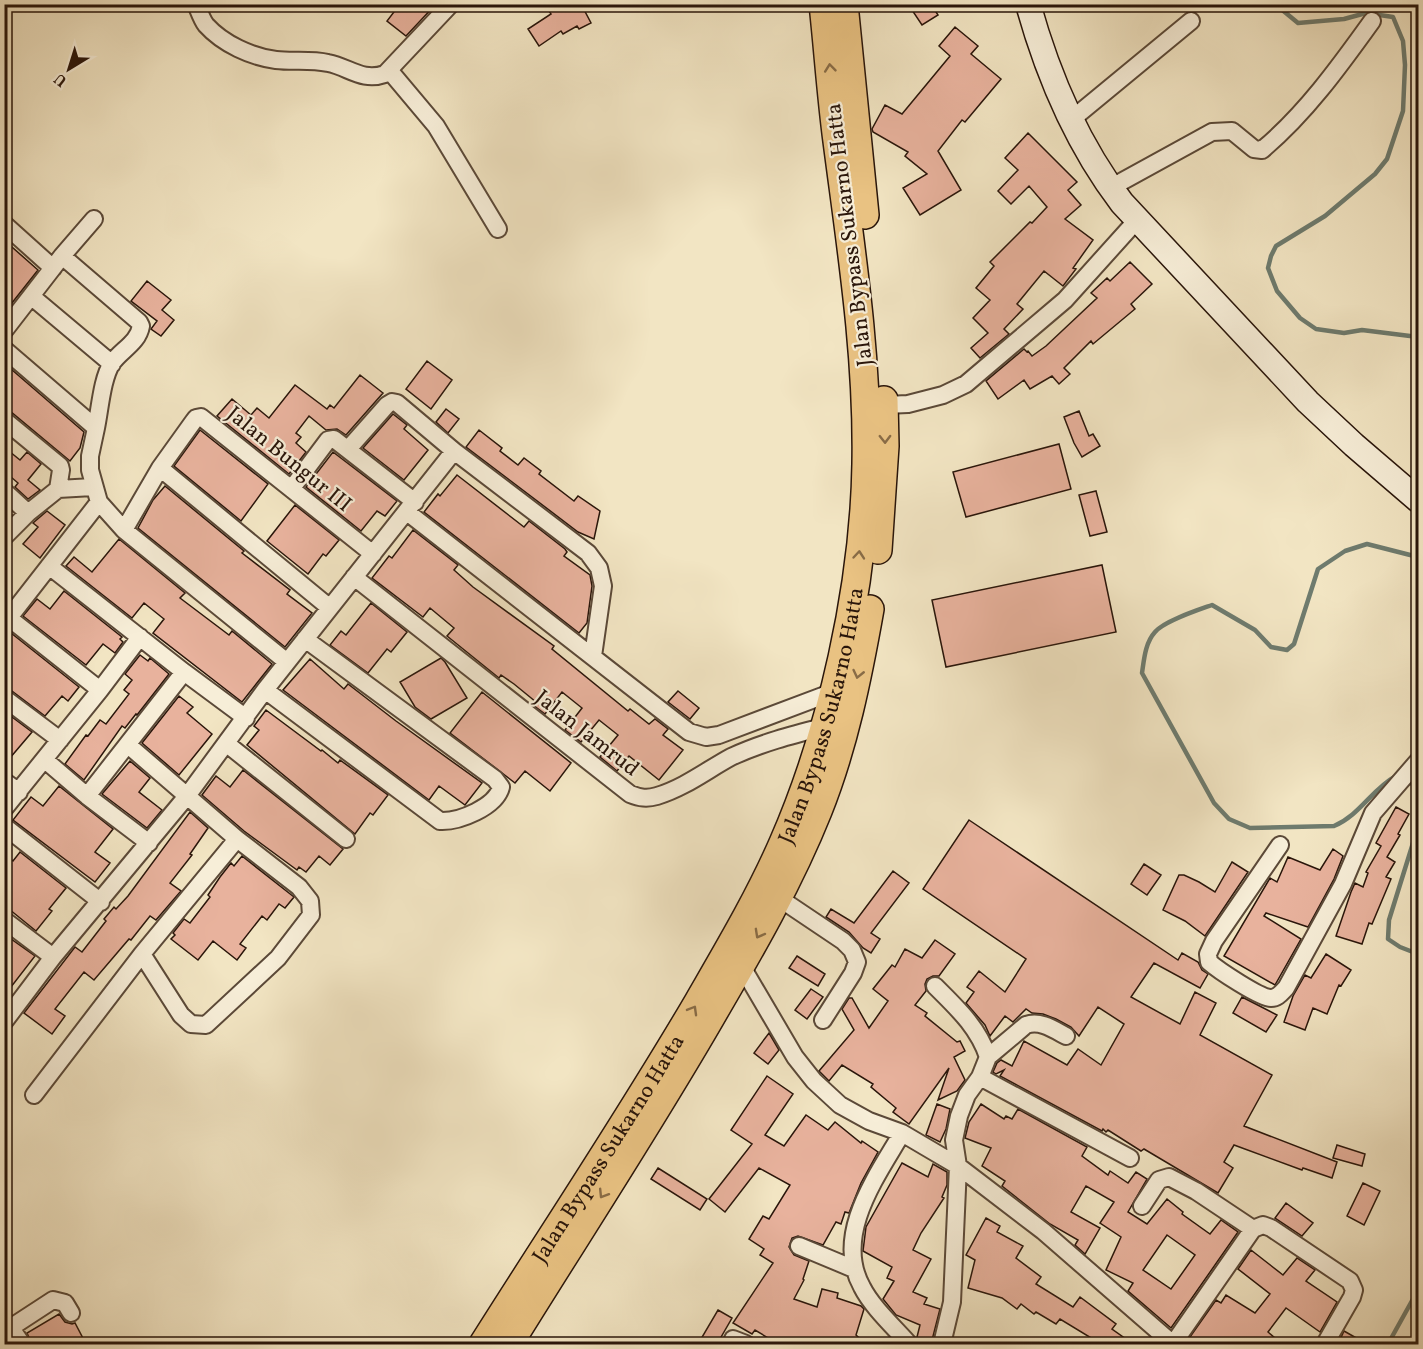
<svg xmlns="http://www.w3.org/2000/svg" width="1423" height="1349" viewBox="0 0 1423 1349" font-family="Vollkorn,serif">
  <rect width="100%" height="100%" fill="#f2e5c3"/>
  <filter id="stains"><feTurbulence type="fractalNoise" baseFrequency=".00333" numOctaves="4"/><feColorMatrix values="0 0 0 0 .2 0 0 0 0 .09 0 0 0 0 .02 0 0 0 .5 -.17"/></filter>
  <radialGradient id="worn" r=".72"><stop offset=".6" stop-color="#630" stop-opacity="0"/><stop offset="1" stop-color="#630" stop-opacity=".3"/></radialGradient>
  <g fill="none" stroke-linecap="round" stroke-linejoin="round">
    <path stroke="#6e7b6e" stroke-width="4.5" d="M1275,4L1298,23L1344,19L1366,13L1393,17L1403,41L1405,65L1403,111L1387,159L1375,174L1325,216L1276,246L1271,256L1268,268L1277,291L1300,318L1316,329L1344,333L1362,330L1418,337
      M1396,776C1372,789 1360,815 1334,826L1250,828L1229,819L1214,803L1142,673C1144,660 1145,643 1155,632C1164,621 1198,610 1212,605L1255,630L1271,647L1287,650L1294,644L1318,569L1345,551L1367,544L1418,557
      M1406,780L1418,788
      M1418,827L1389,920L1388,939L1400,947L1418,954
      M1388,1344L1418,1290"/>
  </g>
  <path fill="#e8b29d" stroke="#29150a" stroke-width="1.5" fill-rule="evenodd" d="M400,4H436L406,36L387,21Z
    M559,4H581L591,23L579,29L577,26L563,34L561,31L539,46L528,29L551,14L549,11Z
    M908,4H931L938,15L922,25Z
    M955,27L978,46L971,54L1001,79L965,122L962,120L938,151L961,190L920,215L903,188L927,174L905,156L908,152L873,132L872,129L885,105L902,114L950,56L939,46Z
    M1028,133L1077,182L1068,190L1081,205L1065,219L1093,240L1073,268L1076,269L1063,286L1044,271L1017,304L1023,309L1004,329L1009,334L980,358L971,348L988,333L973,318L990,300L976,288L994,266L990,262L1030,222L1032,223L1047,207L1029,186L1011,204L998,191L1018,170L1005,158Z
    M4,240L38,270L4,313Z
    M1130,262L1152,284L1131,304L1135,309L1093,344L1091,341L1064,368L1070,374L1059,384L1052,376L1030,389L1024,380L998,399L986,381L1024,349L1027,352L1028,351L1032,356L1046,346L1097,298L1091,293L1107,278L1110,281Z
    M147,281L171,300L162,310L174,320L161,336L151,329L157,321L131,301Z
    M427,361L452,380L431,409L406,389Z
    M4,363L84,432L80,448L70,461L11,412L4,409Z
    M360,375L383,393L346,435L337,429L326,430L309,416L296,433L301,437L296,443L306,452L289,474L217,416L232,399L251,415L257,408L269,418L295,385L327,409L330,405L334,408Z
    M446,409L459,419L448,433L436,422Z
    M1079,411L1089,436L1093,434L1100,446L1082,457L1074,443L1064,417Z
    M393,414L407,425L404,429L428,450L404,480L363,448Z
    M200,430L268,484L241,521L174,466Z
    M479,430L502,448L500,451L518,465L524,458L541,471L539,474L574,501L578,496L600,511L594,539L578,532L466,447Z
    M1059,444L1071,489L966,517L953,472Z
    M4,447L20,460L27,452L41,464L28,480L40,490L28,499L15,487L18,483L4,471Z
    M333,452L397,501L385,516L377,511L361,531L306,487Z
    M457,475L524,527L529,521L565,549L567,552L564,556L590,575L592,586L587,623L579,633L424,512L438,494L440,496Z
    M165,486L244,551L242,553L290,590L287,594L312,613L285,647L138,528L153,500Z
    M1096,491L1107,532L1090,536L1079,495Z
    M295,505L339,540L326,556L323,554L308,574L267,541Z
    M47,511L65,525L40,558L23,544L38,527L33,523Z
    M413,530L458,565L454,570L473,587L554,646L552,649L628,711L630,709L649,724L655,719L668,729L663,735L683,750L659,780L629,756L617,771L600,757L618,735L599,720L581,742L565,730L582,708L562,692L545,714L533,705L536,702L514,684L501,675L499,678L447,636L454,628L430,608L423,617L372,578L389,556L392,558Z
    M119,539L185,593L180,598L229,635L232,631L272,664L242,702L153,633L164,619L144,603L132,618L66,566L74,557L92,572Z
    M1102,565L1116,632L946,667L932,600Z
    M64,591L122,637L120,639L123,642L115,653L103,644L86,665L23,616L37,599L50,609Z
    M371,603L407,632L391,652L387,649L368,673L330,645L341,631L346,635Z
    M11,633L79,687L68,701L62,696L45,716L4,685V641Z
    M140,655L148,661L150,658L169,674L137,715L136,714L125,728L122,726L84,780L65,764L86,735L88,736L100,720L106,724L129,694L124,690L132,680L125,674Z
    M441,658L445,662L467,698L431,719L415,707L400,682Z
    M310,659L344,689L348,684L396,721L482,783L465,805L439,786L429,800L283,690Z
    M678,691L699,708L690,719L668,702Z
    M482,692L571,763L550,791L525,771L515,783L450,733Z
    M179,696L193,707L187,713L212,734L179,775L142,743Z
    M266,710L321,751L322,750L338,763L340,760L388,795L373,815L370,813L355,834L247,745L259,730L254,726Z
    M4,711L32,732L4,765Z
    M130,761L150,778L139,792L162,810L147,828L102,794Z
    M243,770L343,849L330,865L319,856L306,872L299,867L297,870L244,831L202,795L216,776L230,787Z
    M59,786L113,829L95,852L110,863L95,882L13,820L31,797L43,806Z
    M1396,807L1409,814L1398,834L1400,835L1387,857L1395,862L1386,877L1391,879L1372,924L1369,923L1362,944L1336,936L1351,892L1355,883L1363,887L1368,873L1366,872L1381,846L1376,843Z
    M190,812L208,828L190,854L192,855L170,883L181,891L156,920L150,916L131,940L129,939L94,980L84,972L55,1009L65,1016L52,1034L24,1013L75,947L82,952L106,921L104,919L114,907L116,909L128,896Z
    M969,820L1178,960L1182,953L1198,962L1202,970L1208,974L1200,988L1154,963L1131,997L1180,1024L1195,992L1216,1003L1200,1035L1272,1075L1244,1126L1337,1162L1332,1178L1303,1168L1302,1170L1234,1145L1224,1162L1233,1168L1218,1193L1144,1149L1141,1151L1108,1130L1106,1132L1103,1129L1102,1131L1000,1076L1004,1070L996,1074L993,1072L997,1063L1001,1060L1012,1066L1024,1041L1067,1065L1078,1049L1101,1065L1124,1024L1098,1007L1079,1036L1071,1027L1056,1019L1043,1014L1032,1013L1026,1009L1013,1022L1005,1016L990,1036L985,1025L966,1003L974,992L967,987L979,971L1005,992L1026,959L923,889Z
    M1333,849L1343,856L1334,879L1308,927L1266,913L1264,916L1301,939L1275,985L1224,956L1270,878L1277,882L1288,857L1320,870Z
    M20,852L66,888L49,909L52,911L36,931L4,905V854L13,861Z
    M242,856L294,897L285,908L279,904L267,920L262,916L240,944L246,948L237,960L213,941L198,960L171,939L175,935L173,933L184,919L190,923L210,897L208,895L220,877L231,863L234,866Z
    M1232,862L1248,872L1205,936L1185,921L1163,910L1179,875H1184L1199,882L1215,892Z
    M1144,864L1161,875L1147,895L1131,884Z
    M893,871L909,883L871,933L880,939L871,953L863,948L849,932L826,917L831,909L854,923Z
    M4,934L35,956L11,987L4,982Z
    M935,940L955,954L939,976H933L927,979L925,984L926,991L915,1005L927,1013L925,1016L957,1042L960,1041L965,1051L954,1057L965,1080L957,1091L938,1100L949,1068L909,1124L893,1112L896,1108L871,1087L873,1084L842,1065L829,1081L819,1071L854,1030L842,1009L849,998H852L869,1028L888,1001L873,989L892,965L895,967L905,949L922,958Z
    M1326,954L1351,970L1341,986L1339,985L1327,1014L1313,1008L1305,1030L1284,1022L1293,996L1305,975L1311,978Z
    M797,956L825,974L818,986L789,968Z
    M811,989L823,997L807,1019L795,1010Z
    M1242,997L1277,1015L1266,1032L1233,1013Z
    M769,1033L779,1050L768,1064L754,1053Z
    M767,1076L793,1094L765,1135L784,1146L806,1115L828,1130L835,1122L861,1143L862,1141L878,1152L861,1183L849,1213L845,1212L841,1224L836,1222L823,1245L798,1236L792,1238L789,1247L794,1255L809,1261L803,1279L804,1280L794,1299L817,1307L822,1289L838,1293L837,1298L861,1306L864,1309L856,1335L866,1344H778L755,1330L752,1334L733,1323L773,1263L760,1255L764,1249L749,1239L763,1216L769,1219L790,1185L759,1168L725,1212L709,1199L752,1144L731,1130Z
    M937,1104L950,1109L946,1129L940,1142L926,1135Z
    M981,1104L1004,1119L1006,1116L1012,1119L1018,1109L1087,1147L1082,1156L1108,1175L1110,1171L1128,1183L1136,1172L1147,1179L1128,1212L1147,1224L1167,1199L1183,1212L1182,1214L1210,1234L1221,1220L1238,1232L1171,1328L1128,1291L1133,1283L1106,1270L1121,1237L1100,1223L1114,1202L1086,1186L1071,1212L1100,1228L1085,1254L1075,1245L1078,1240L1050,1224L1002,1186L1005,1181L982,1166L991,1148L965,1138L969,1122ZM1167,1235L1195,1255L1171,1289L1143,1270Z
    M1337,1145L1365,1154L1362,1166L1333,1158Z
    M902,1163L928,1177L933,1164L947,1172V1185L942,1197L944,1198L921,1233L913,1250L931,1259L913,1292L927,1298L924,1304L940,1309L931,1344H919L917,1337L920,1325L896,1315L883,1299L894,1281L887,1278L892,1267L863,1251L866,1227Z
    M658,1168L707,1199L700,1210L651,1179Z
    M1363,1183L1380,1191L1364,1225L1347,1216Z
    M1286,1203L1313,1223L1302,1236L1275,1218Z
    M986,1218L1000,1226L997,1232L1023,1246L1016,1258L1041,1277L1036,1284L1073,1307L1080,1297L1116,1324L1112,1329L1133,1344H1101L1060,1319L1056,1324L1036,1312L1034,1314L1021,1304L1017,1309L1002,1298L968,1288L975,1260L966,1255Z
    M1251,1250L1283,1275L1297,1258L1315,1270L1306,1281L1337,1302L1320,1332L1286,1308L1268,1332L1282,1344H1185L1216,1300L1221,1303L1226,1295L1255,1313L1270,1294L1238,1269Z
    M718,1310L732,1318L717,1344H698Z
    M59,1314L65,1322L72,1324L75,1323L86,1344H32L27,1333Z
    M1344,1331L1367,1344H1338Z"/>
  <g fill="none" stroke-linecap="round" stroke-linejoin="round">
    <g stroke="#5b4938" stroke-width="20">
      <path id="minor" d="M196,4C199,11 202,20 206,25C223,44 252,57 276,60C293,62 310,59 328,63C349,67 362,82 385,74L451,4
        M389,70L436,126L498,229
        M1071,120L1191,21
        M1110,188L1212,132L1232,131L1254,149L1262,150C1305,114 1339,67 1372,21
        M4,224L53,268
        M62,256L139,322L141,326C138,343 121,350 112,363C102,378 100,409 96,428
        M31,296L112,364
        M4,331L62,256L94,219
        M4,349L96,428L90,456V470L99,502L124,530L287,662
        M885,405L908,404L943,395L966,384L1065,300L1137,220
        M4,420L60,466L61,470L58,489
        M349,448L387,405L392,402L397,403L454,451L588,553L599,568L603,586L593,656
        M160,468L330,608
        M292,488L328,440L334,439L415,502
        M4,491L28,513
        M407,512L689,732L706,737L719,735L833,692
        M124,530L160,468L193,422L196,418L201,417L373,554
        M4,537L28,513L58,489L93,487
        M49,566L184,672L246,718
        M354,577L630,794C640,798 647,799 657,796C684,788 707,770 731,757C761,743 792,735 823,727
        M9,618L100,690
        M4,624L99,502
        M265,690L440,821C459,822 496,807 501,787L495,779L305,639
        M4,698L60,740
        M227,744L346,839
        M128,745L237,839L299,887L310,901L311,915L278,958L206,1025L191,1024L181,1015L142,954
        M45,760L87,796L149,843
        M4,781L19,792
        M87,796L184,672
        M4,809L100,690L140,637
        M4,826L101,902
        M1280,845L1214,941L1208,954L1209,962C1218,970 1260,998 1271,998C1278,998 1281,993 1286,988L1343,884L1373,813L1418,761
        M779,898L843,941L852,950L857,962L853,973L823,1020
        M4,920L53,957
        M741,965L795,1057L814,1081L840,1105L869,1121L902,1133L958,1166L1043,1231L1173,1344
        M935,986C957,1008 978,1027 988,1057L980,1077L967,1095L959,1116L954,1140L958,1166L952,1302L942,1344
        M4,1022L53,957L187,796L265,690L454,451
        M988,1057L1026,1025C1040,1020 1053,1029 1066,1036
        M980,1077L1130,1158
        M34,1095L142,954L237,839
        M902,1133C877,1176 833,1235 862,1287C872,1307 894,1327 909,1344
        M1142,1206L1159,1180L1169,1177L1196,1191L1253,1229
        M1253,1229L1263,1225L1271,1228L1350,1281L1354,1290L1352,1297L1325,1344
        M799,1246L854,1269
        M11,1328L22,1344
        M4,1332L53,1300L65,1303L71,1313
        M733,1339L746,1344
        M1173,1344L1253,1229"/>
    </g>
    <g stroke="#29150a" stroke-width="27">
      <path id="secondary" d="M1028,4C1048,76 1077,144 1122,203L1308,402L1354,445L1418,500"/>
    </g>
    <g stroke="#29150a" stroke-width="30">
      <g id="trunk">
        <path d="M844,4L865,215"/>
        <path d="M878,550L885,446L884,400"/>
        <path id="s1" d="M483,1344C555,1230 630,1118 698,1002C728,950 759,898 783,843C832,731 864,586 866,464C868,355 851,249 837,141C831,96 828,50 823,4"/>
        <path d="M509,1344C577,1234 649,1125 714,1012C752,947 790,881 818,811C844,746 858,677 870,609"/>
      </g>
    </g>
    <use href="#minor" stroke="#f7eed8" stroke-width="16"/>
    <use href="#secondary" stroke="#f7eed8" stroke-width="24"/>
    <use href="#trunk" stroke="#e9c282" stroke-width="27"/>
  </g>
  <defs><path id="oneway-chevron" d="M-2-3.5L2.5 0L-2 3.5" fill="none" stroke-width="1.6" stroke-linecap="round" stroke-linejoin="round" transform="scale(1.5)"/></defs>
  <g stroke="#896c46">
    <use href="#oneway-chevron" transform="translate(830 68) rotate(-96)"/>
    <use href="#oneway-chevron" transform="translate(885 439) rotate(89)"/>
    <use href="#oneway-chevron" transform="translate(859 555) rotate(-85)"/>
    <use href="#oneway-chevron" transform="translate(858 674) rotate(103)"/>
    <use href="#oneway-chevron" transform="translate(759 934) rotate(119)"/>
    <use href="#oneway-chevron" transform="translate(693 1010) rotate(-60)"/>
    <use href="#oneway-chevron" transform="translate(603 1194) rotate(122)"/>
  </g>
  <g text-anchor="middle" stroke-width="4.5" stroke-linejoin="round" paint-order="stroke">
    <g font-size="22" fill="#29150a" stroke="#f7eed8">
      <text transform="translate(848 235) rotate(-97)" y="8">Jalan Bypass Sukarno Hatta</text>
      <text transform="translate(290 458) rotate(39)" y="8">Jalan Bungur III</text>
      <text dy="8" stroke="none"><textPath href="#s1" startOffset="718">Jalan Bypass Sukarno Hatta</textPath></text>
      <text transform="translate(588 732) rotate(38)" y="8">Jalan Jamrud</text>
      <text dy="8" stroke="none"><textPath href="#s1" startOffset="232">Jalan Bypass Sukarno Hatta</textPath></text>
    </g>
  </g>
  <rect width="1423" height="1349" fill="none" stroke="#f2e5c3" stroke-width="24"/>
  <rect x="6" y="6" width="1411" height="1337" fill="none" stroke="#29150a" stroke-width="3"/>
  <rect x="12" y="12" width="1399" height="1325" fill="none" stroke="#29150a" stroke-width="1.5"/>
  <g transform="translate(69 69) rotate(218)" stroke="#f7eed8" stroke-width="4.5" paint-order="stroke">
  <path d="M0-4.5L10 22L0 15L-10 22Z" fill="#29150a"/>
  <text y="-9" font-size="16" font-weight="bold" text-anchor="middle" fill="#29150a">U</text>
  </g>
  <rect width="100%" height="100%" filter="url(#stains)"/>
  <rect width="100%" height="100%" fill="url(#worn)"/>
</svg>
